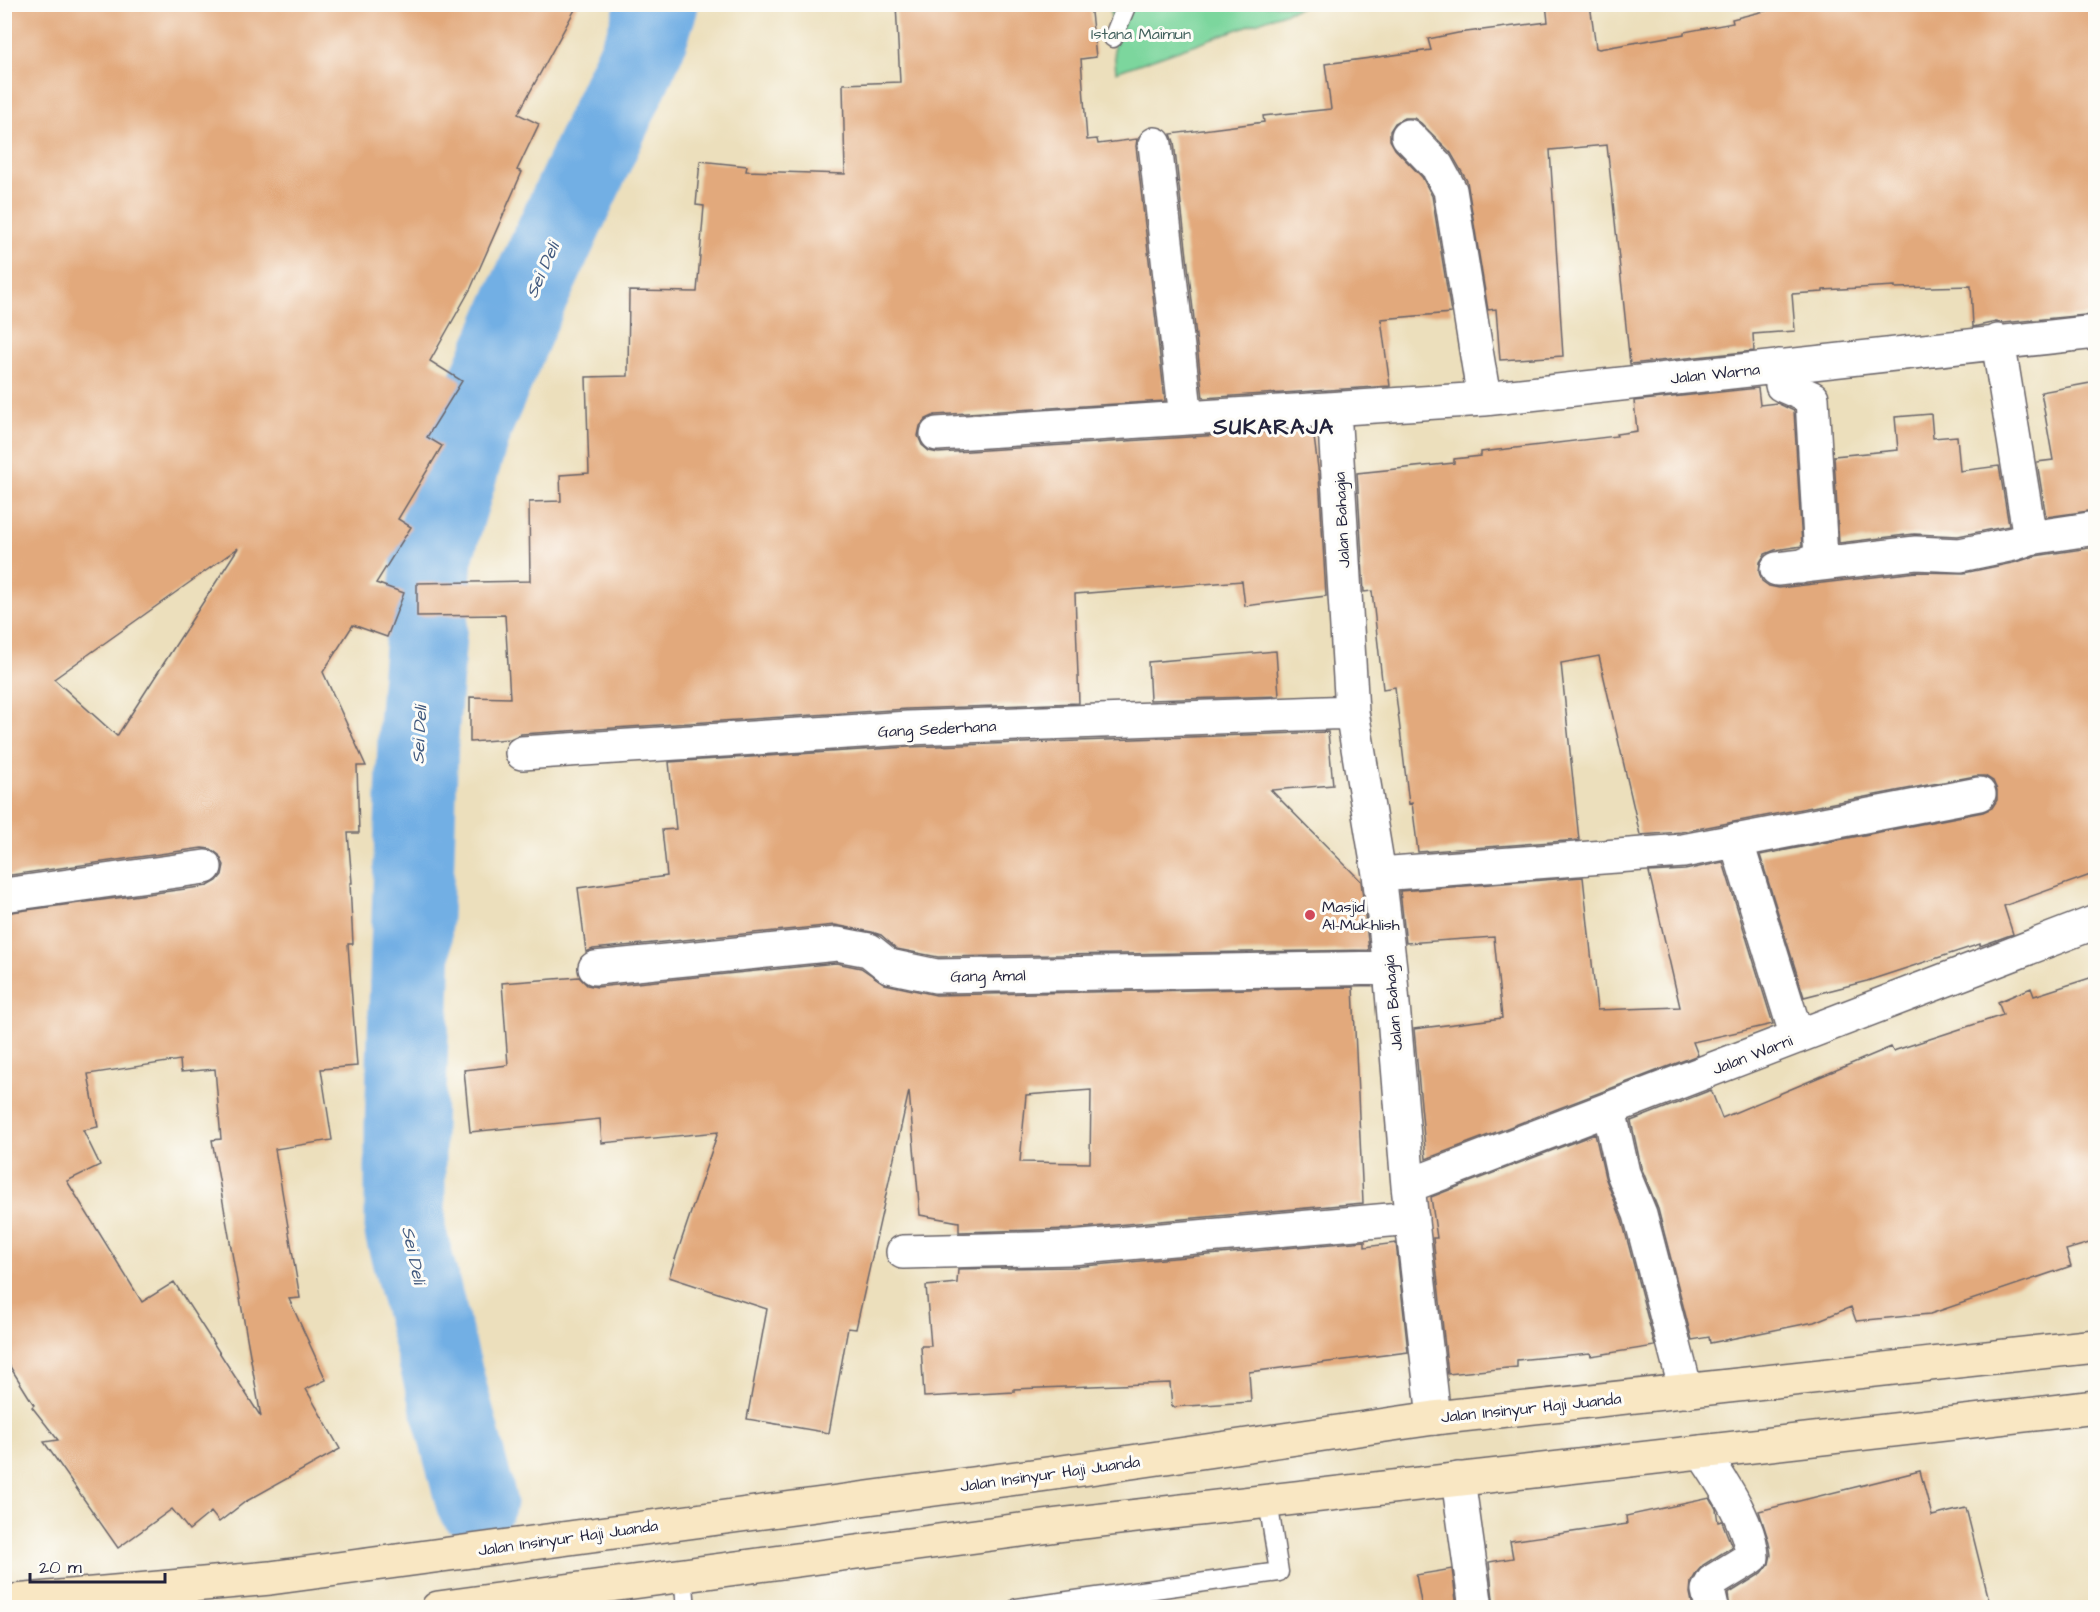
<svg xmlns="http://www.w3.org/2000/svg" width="2100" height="1612" viewBox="0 0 2100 1612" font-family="'Architects Daughter',sans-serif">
  <rect width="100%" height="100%" fill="#fdfcf7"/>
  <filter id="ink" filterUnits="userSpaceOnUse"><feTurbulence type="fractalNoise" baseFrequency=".0167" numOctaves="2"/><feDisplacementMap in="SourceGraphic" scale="12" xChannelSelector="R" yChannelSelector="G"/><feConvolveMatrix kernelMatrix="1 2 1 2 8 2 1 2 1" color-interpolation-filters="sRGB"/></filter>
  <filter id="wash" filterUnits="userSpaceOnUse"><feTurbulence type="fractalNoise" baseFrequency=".008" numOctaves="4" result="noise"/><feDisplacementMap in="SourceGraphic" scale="24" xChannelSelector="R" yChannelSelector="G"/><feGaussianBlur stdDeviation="1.35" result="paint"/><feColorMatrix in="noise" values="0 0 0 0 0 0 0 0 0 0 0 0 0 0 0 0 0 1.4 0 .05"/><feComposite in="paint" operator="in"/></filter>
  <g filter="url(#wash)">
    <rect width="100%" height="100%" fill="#ecdfbc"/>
    <path fill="#7cd69d" stroke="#4f7c6c" stroke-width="1.5" d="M1110,4L1307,5L1116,72Z"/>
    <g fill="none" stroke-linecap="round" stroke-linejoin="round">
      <path stroke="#72afe4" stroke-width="81" d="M476,1501L405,1231V1126L418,738L432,557L471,426L525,301L645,43L658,4"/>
    </g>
    <g id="blocks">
      <path fill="#e2a97c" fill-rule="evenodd" d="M4,4H578L518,114L539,124L517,170L522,172L471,288L430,361L462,381L427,437L442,446L398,519L411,527L376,583L404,593L387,637L353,625L323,672L366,766H357L359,833H348L352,883H350L353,944H348L357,1066L321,1069L332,1140L275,1149L300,1298L289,1299L326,1380L306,1389L340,1449L245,1502L219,1522L211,1512L189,1530L172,1509L118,1548L44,1442L58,1440L32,1407L34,1405L4,1357V913L208,886L217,881L222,875L224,865L219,855L211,849L202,848L4,876ZM238,548L117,736L54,679ZM180,1060L181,1072L215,1069L221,1139L212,1140L261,1417L174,1282L142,1302L67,1181L100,1165L83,1130L98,1127L88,1074Z
        M896,4H1090L1096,57L1081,59L1087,140L1097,139L1098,144L1137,139L1136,146L1165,401L935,415L926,419L920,426L918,436L922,445L929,451L938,453L1313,429L1319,476L1326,596L1245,606L1242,581L1075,594L1079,703L907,709L521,734L510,739L470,742V697L510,698L505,615L417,616V583L530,581L529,502L561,501L560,475L589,473L586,377L628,376L629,291L697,292L704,206L696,205L700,161L747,166L746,171L845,174L843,84L900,82Z
        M1546,4H1590L1596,48L1599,49L1684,34V32L1733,23L1732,19L1793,4H2096V314L2003,323L1996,322L1973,327L1971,286L1895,288V286L1823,290V292L1792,294L1795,331L1753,334L1754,351L1630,364L1607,145L1550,150L1563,356L1500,360L1496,309L1488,310L1467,181L1451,153L1421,123L1414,118H1404L1395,123L1390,131V140L1395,149L1422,177L1432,196L1451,313L1381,319L1390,386L1203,398L1174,142L1171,134L1264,122L1263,116L1331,109L1325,64L1431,50L1428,39L1458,33L1548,22Z
        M2096,382V510L2046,517L2037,462L2053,460L2041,392Z
        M1758,388L1760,405L1777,403L1794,411L1802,546L1775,550L1765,554L1760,562L1759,572L1762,581L1769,586L1779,588L1917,572L1964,573L2017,562L2035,556L2096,547V873L2004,906L2013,934L1980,946V944L1867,981L1804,997L1760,855L1983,812L1992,808L1997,800V790L1993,781L1985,776H1975L1681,832L1640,835L1599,656L1561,663L1579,840L1418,852L1412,803L1409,804L1395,687L1383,689L1372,591L1364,592L1357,473L1454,463V459L1481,456V452L1617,436L1616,434L1637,431L1634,401Z
        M1931,414L1933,438L1957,436L1960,471L1999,466L2009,526L1958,536L1914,534L1839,543L1834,456L1898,450L1895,417Z
        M1276,651L1279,696L1150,700L1148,662Z
        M1328,732L1333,785L1271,790L1361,881L1369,950L938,957L897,949L881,935L872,932L835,925L593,949L586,952L578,888L667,876L662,830L676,829L669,762L909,747Z
        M1723,862L1773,1024L1693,1042L1698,1055L1426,1159L1414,1029L1502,1018L1494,937L1406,943L1400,891L1583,877L1597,1010L1680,1007L1649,872L1685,870Z
        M836,963L861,968L885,984L936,995L1353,987L1363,1203L1070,1229L959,1232V1222L920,1215L909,1091L856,1329L848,1328L829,1433L747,1419L767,1309L669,1277L718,1132L602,1143L600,1119L470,1132L464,1070L508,1065L502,983L579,977L587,985L597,987ZM1091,1090L1090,1163L1020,1162L1026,1095Z
        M2096,976V1241L2066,1250L2071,1266L1930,1314L1856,1321L1851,1307L1814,1322L1710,1343L1709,1337L1692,1340L1658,1209L1641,1167L1631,1121L1711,1090L1722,1118L1891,1047L1893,1051L2003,1015L1998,1002L2031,988L2034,996Z
        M1595,1134L1605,1177L1622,1220L1655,1346L1591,1356L1590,1353L1517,1360V1367L1448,1374L1433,1238H1437L1431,1197Z
        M1365,1241V1247L1396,1243L1408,1352L1249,1372L1251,1402L1172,1407L1170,1383L1014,1389V1392L924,1397L921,1346H931L926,1286L957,1283L958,1269L1073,1267Z
        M1920,1471L1932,1516L1966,1508L1991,1608H1730L1728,1594L1762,1573L1769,1564L1771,1555L1769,1542L1759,1511Z
        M1710,1498L1716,1509L1718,1522L1722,1521L1723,1524L1732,1547L1703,1565L1697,1572L1691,1582L1690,1593L1693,1608H1494L1489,1562L1513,1558L1510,1541L1627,1524L1626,1516Z
        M1452,1569L1457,1608H1422L1416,1575Z"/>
    </g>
  </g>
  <g filter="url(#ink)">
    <use href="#blocks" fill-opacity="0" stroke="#696468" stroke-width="1.5"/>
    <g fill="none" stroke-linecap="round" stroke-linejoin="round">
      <g stroke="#696468" stroke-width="21">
        <path id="service" d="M1113,38L1127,4
          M683,1575L686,1608
          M1017,1608L1279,1572L1268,1501"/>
      </g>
      <g stroke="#696468" stroke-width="36">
        <path id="minor" d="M1408,136L1437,166L1450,190L1484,399
          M1155,144L1186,418
          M1998,341L2030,538L2096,528
          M1780,366L1782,385L1812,398L1821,558L1800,567
          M1334,409L1352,712L1379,874L1390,968L1408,1186L1434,1418
          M937,434L1484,399L2096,332
          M1777,569L1916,553L1960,555L2013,544L2030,538
          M522,753L908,728L1352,712
          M1736,840L1797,1037
          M1379,874L1683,851L1979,794
          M4,895L205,867
          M595,968L837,944L869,950L889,966L936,976L1390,968
          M1609,1109L1623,1173L1640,1214L1686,1391
          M1408,1186L2096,922
          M903,1252L1071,1248L1412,1218
          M1702,1452C1720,1479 1751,1524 1752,1557L1713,1581L1708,1590L1712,1608
          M1458,1479L1476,1608"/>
      </g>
      <g stroke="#696468" stroke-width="36">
        <path id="secondary" d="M4,1602L270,1578L1062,1472L1434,1418L2096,1346
          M438,1608L1058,1525L2096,1407"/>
      </g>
      <use href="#service" stroke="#fff" stroke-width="18"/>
      <use href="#minor" stroke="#fff" stroke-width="33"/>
      <use href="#secondary" stroke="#f9e7c3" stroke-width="33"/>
    </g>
  </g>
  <circle fill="#d1495b" stroke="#fdfcf7" stroke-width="2" cx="1310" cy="915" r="6"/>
  <g text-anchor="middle" stroke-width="6" stroke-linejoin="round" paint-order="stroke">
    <g font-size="16" fill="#42615d" stroke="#fdfcf7">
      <text x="1141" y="39">Istana Maimun</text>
    </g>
    <g font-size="16" fill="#22223b" stroke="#fdfcf7">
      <text transform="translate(1715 373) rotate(-6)" y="6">Jalan Warna</text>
      <text transform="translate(1341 520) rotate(-93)" y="6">Jalan Bahagia</text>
      <text transform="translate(937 728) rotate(-3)" y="6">Gang Sederhana</text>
      <text transform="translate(988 975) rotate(-1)" y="6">Gang Amal</text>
      <text transform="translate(1392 1003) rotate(-95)" y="6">Jalan Bahagia</text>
      <text transform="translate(1752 1054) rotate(-21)" y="6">Jalan Warni</text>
      <text transform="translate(1531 1407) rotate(-6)" y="6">Jalan Insinyur Haji Juanda</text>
      <text transform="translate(1050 1473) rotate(-8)" y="6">Jalan Insinyur Haji Juanda</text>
      <text transform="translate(568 1537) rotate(-8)" y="6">Jalan Insinyur Haji Juanda</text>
    </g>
    <g font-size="16" fill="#22223b" stroke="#fdfcf7" text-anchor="start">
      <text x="1322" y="912">Masjid<tspan x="1322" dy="18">Al-Mukhlish</tspan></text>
    </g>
    <g font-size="18" font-style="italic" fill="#425a7f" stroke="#fdfcf7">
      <text transform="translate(542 270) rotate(-66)" y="6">Sei Deli</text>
      <text transform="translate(419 735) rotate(-87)" y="6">Sei Deli</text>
      <text transform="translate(414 1255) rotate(78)" y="6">Sei Deli</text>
    </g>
    <g font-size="22" font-weight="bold" letter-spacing="1.5" fill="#22223b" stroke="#fdfcf7">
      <text x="1274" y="434">SUKARAJA</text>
    </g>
  </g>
  <rect width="2100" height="1612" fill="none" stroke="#fdfcf7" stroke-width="24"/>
  <path d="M30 1573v9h135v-9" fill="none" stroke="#22223b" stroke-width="3"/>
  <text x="39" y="1573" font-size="18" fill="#22223b" stroke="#fdfcf7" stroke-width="4.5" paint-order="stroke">20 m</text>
</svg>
